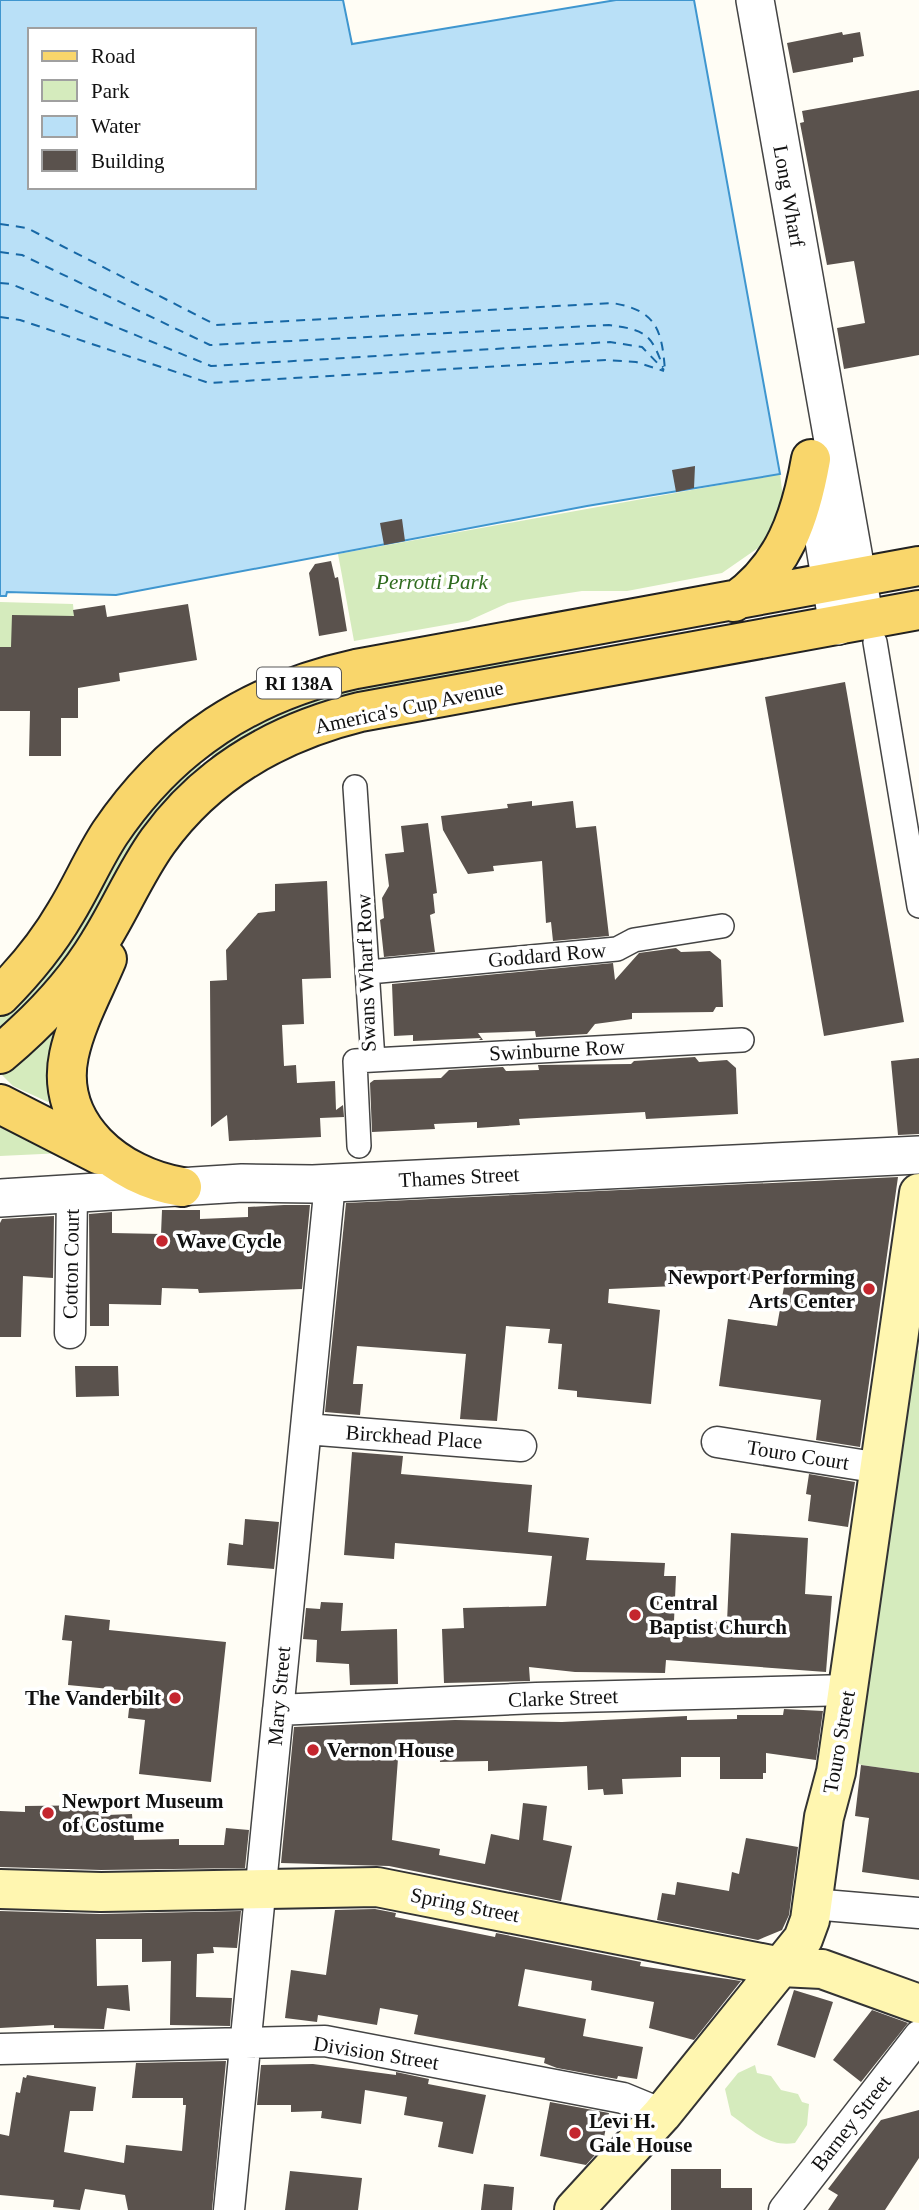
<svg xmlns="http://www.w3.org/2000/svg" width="919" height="2210" viewBox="0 0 919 2210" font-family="Georgia,serif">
  <rect width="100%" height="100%" fill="#fffdf5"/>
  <path fill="#d5ebbd" d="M780,474L783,498L778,520L758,548L722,573L627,591H582L523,600L508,603L468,621L354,641L338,554Z
    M0,602L73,604L74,616L11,647H0Z
    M566,649L518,669L215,760L205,749L294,699Z
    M194,759L206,769L84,943L0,1034V1014L134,824Z
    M65,1017L52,1097L48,1102L13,1086L2,1075Z
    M0,1113L63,1153L0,1156Z
    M919,1350V1773L861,1765L853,1759L915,1353Z
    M755,2065L757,2073L771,2076L781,2090L798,2094L802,2102L809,2104L807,2125L795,2143C769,2148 751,2129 731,2115L725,2089L738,2073Z"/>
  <path fill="#b9e0f7" stroke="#3f96cf" stroke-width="2" fill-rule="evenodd" d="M0,0H343L352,44L616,0H694L780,474L587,506L116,595L7,592L6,596H0ZM30,30H254V187H30Z"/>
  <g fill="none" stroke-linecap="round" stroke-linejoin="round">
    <path stroke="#1768a6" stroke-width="2" stroke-dasharray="9 7" stroke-linecap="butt" d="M0,224L27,228L216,325L612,303C656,310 662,329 665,371
      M0,252L22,255L210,345L609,325C645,330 651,333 663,367
      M0,283L11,284L211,366L610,342L642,347L664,370
      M0,317L20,320L209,383L606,360L636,362L664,371"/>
  </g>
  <path fill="#5a524d" d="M842,32L843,35L860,32L864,56L853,58V62L793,73L787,43Z
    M919,90V355L844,369L837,328L865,323L854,261L827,265L800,123L804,122L802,111Z
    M695,466L694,488L676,492L672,470Z
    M402,519L405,541L384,545L380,523Z
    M331,561L335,578L338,577L347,631L319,636L309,573L315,564Z
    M188,604L197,660L119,673L120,681L78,688V718H61V756H29L30,711H0V647H11L12,615L74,616L73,610L105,605L107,617Z
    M845,682L904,1022L824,1036L765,697Z
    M532,801V806L573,801L576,828L596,826L609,936L553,941L551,922L546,923L542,861L493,866L494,871L468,874L443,830L441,816L508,808L507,804Z
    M428,823L437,893L433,894L435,913L430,915L435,952L384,957L380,920L384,918L382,898L389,886L385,854L404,852L401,826Z
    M327,881L331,978L302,979L304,1024L282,1025L284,1066L296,1065L297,1083L335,1081L336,1110L343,1105L344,1117L320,1118L321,1137L229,1141L227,1115L211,1127L210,981L227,980L226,950L258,913L275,911V884Z
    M676,948L681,952L710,951L721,960L723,1007H716L713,1012L632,1013V1019L595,1024L587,1034L536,1037L535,1031L478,1033L483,1040H479L481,1038L413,1041V1035L394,1036L392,984L613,963L615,980L639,953Z
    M695,1057L699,1062L727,1060L736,1068L738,1114L646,1119L645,1112L519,1119L520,1125L477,1128V1122L434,1124L435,1129L372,1132L370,1083L374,1080L441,1078L449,1070L503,1067L506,1071L539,1070L538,1065L631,1064L634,1061Z
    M919,1058V1134L898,1135L891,1061Z
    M898,1177L860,1447L816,1440L821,1400L719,1386L728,1319L777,1326L785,1281L609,1289L608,1303L660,1310L651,1404L577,1397V1391L558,1389L562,1344L548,1343L550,1329L506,1326L497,1421L460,1419L466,1354L357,1346L353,1384H363L360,1415L325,1412L346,1203Z
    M284,1205H310L302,1289L199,1293L198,1289L162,1288L161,1305L109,1304V1326H90L89,1214L112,1212V1233L161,1234L162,1210H200V1219L248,1217V1207Z
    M54,1216L53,1278L23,1276L21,1337H0V1223L2,1219Z
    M75,1366H118L119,1396L76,1397Z
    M352,1452L403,1456L401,1474L532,1485L528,1532L589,1538L586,1560L665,1563L664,1576H676L674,1621L727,1622L731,1533L808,1538L805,1594L832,1596L826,1672L666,1660L665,1673L575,1672L529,1667L530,1681L444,1683L442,1629L464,1628L463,1608L546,1606L552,1556L395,1543L394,1559L344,1555Z
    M809,1474L855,1482L848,1527L808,1521L811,1495L806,1494Z
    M245,1519L279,1522L274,1569L227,1565L229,1543L243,1545Z
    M321,1602L343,1603L341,1631L397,1629L398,1684L350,1685L349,1664L316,1662L317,1640L303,1639L306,1608L320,1609Z
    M65,1615L110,1620L109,1630L226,1642L211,1782L139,1774L145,1720L128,1718L131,1691L68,1685L72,1641L62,1640Z
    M784,1709L823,1711L816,1760L766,1753V1773H763V1779H720V1757H681V1777L622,1779L623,1794L604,1795L603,1789L588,1790L587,1766L488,1771V1761L440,1762L439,1744L399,1745L392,1840L440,1849L439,1855L485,1864L491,1834L519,1840L523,1803L547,1806L543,1840L572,1846L561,1901L389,1866L281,1863L294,1727L455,1720L562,1722L687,1716V1720L737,1719V1715H783Z
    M861,1765L919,1773V1880L862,1872L869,1818L855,1816Z
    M107,1805V1815L132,1814L134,1840L179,1839V1845H224L226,1828L249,1830L245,1868L101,1870L0,1867V1811L25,1812V1806Z
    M746,1838L798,1847L789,1915L782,1930L758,1940L657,1920L662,1893L675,1895L677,1882L729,1891L732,1872L739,1874Z
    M375,1909L396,1913L395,1917L495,1937L496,1933L641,1962L640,1966L741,1981L694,2040L649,2028L654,2002L591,1990L592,1981L525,1969L518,2006L586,2019L583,2036L643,2047L637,2079L618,2076L617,2079L557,2068L544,2063L545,2058L414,2034L418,2015L380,2008L377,2025L318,2015L317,2022L285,2018L291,1970L326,1975L335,1910Z
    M0,1911L100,1914L241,1911L237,1948L213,1947L214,1953L197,1954L196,1997L232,1998L230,2026L170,2025L171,1961L142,1962V1939H96L97,1986L128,1985L130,2011L107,2008L104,2029L54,2028V2025L0,2028Z
    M794,1990L833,2002L815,2058L777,2045Z
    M872,2010L908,2023L861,2082L833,2060Z
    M226,2061L212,2210H128L125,2195L85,2189L80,2210L53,2207L54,2200L0,2195V2134L9,2136L16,2092L20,2093L23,2077L26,2078L27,2075L96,2087L93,2111H70L64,2152L124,2163L126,2145L182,2151L186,2105H183V2098H132L136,2063Z
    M313,2064L396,2075V2072L429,2079L428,2084L486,2095L473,2154L438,2147L443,2122L404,2115L407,2097L365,2090L361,2124L321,2118L322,2111L291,2112V2105H257L261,2065Z
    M550,2102L609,2113L602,2147L586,2165L540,2156Z
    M919,2110V2158L885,2210H828L838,2195L828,2189L881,2120Z
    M671,2169H721V2188H752V2210H671Z
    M290,2171L362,2178L358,2210H285Z
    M484,2184L514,2187L512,2210H481Z"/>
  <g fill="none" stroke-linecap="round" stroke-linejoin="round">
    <g stroke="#444" stroke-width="26">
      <path id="pedestrian" d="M875,642L919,906
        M355,787L373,1060
        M369,972L617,949L634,940L722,926
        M359,1146L355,1061L742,1040"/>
    </g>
    <g stroke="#444" stroke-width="33">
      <path id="minor" d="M70,1333L72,1194
        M306,1429L521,1446
        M717,1442L880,1468
        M278,1710L536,1698L848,1690
        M812,1904L919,1913
        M0,2049L325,2041L623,2098L662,2114
        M229,2210L330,1183
        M784,2210L919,2036"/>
    </g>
    <g stroke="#444" stroke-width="40">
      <path id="tertiary" d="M755,0L865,621
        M811,462L838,626
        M0,1198L242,1183L313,1184L919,1155"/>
    </g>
    <g stroke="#333" stroke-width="42">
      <path id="secondary" d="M0,1889L101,1892L377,1887L781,1967L822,1969L919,2004
        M574,2210L662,2114L803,1939L810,1920L824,1817L836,1772L919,1193"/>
    </g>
    <g stroke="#222" stroke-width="42">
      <path id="primary" d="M734,602C784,568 801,516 811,459
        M107,959C94,990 76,1022 69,1055C54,1126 119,1177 182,1187
        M0,996C25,971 48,943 66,912C82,886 93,859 110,833C171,743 251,692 356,669L919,566
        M0,1054C38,1022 73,986 99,943C120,910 135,873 158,841C208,772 279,732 360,712L919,610
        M0,1104L100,1155"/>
    </g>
    <use href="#pedestrian" stroke="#fff" stroke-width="23"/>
    <use href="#minor" stroke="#fff" stroke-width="30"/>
    <use href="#tertiary" stroke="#fff" stroke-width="37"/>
    <use href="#secondary" stroke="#fff6b0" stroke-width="38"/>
    <use href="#primary" stroke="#f9d66b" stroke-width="38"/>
  </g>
  <g fill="#c4262e" stroke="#fff" stroke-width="2.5">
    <circle cx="162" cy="1241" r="7"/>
    <circle cx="869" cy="1289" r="7"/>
    <circle cx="635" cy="1615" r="7"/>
    <circle cx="175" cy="1698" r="7"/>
    <circle cx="313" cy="1750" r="7"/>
    <circle cx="48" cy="1813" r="7"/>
    <circle cx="575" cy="2133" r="7"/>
  </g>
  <g text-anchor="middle" stroke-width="7" stroke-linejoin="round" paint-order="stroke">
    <rect fill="#fff" stroke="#585858" stroke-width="2" x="257" y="667.5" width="84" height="31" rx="5"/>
    <g font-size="19" font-weight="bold" fill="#111">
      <text x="299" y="690">RI 138A</text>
    </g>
    <g font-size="21" fill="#111" stroke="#fff">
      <text transform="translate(789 196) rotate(80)" y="7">Long Wharf</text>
      <text transform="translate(409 707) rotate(-12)" y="7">America's Cup Avenue</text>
      <text transform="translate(547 955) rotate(-5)" y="7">Goddard Row</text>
      <text transform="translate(366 973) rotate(-92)" y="7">Swans Wharf Row</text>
      <text transform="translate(557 1050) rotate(-3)" y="7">Swinburne Row</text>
      <text transform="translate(459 1177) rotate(-3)" y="7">Thames Street</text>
      <text transform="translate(71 1264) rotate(-89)" y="7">Cotton Court</text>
      <text transform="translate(414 1437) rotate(4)" y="7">Birckhead Place</text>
      <text transform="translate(798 1455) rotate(9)" y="7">Touro Court</text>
      <text transform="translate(279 1696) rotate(-85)" y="7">Mary Street</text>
      <text transform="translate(563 1698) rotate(-2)" y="7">Clarke Street</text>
      <text transform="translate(839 1742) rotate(-80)" y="7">Touro Street</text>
      <text transform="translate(465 1905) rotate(11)" y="7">Spring Street</text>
      <text transform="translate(376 2053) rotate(9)" y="7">Division Street</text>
      <text transform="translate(851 2123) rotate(-52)" y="7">Barney Street</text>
    </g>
    <g font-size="21" font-style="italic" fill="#2f6b1f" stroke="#fff">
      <text x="432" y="589">Perrotti Park</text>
    </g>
    <g font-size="21" font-weight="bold" fill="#111" stroke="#fff" text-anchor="start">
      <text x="176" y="1248">Wave Cycle</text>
      <text x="855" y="1284" text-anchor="end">Newport Performing<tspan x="855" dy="24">Arts Center</tspan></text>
      <text x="649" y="1610">Central<tspan x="649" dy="24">Baptist Church</tspan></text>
      <text x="161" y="1705" text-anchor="end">The Vanderbilt</text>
      <text x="327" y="1757">Vernon House</text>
      <text x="62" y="1808">Newport Museum<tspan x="62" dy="24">of Costume</tspan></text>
      <text x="589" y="2128">Levi H.<tspan x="589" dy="24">Gale House</tspan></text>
    </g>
  </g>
  <rect x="28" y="28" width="228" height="161" fill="#ffffff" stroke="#a0a0a0" stroke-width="2"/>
  <rect x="42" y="51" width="35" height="10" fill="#f9d66b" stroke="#a0a0a0" stroke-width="2"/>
  <text x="91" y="63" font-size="21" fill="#111111">Road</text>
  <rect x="42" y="80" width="35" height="21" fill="#d5ebbd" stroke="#a0a0a0" stroke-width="2"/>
  <text x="91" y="98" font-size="21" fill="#111111">Park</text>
  <rect x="42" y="116" width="35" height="21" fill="#b9e0f7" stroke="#a0a0a0" stroke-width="2"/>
  <text x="91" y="133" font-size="21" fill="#111111">Water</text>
  <rect x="42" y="150" width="35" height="21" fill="#5a524d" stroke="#a0a0a0" stroke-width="2"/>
  <text x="91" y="168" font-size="21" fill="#111111">Building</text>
</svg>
